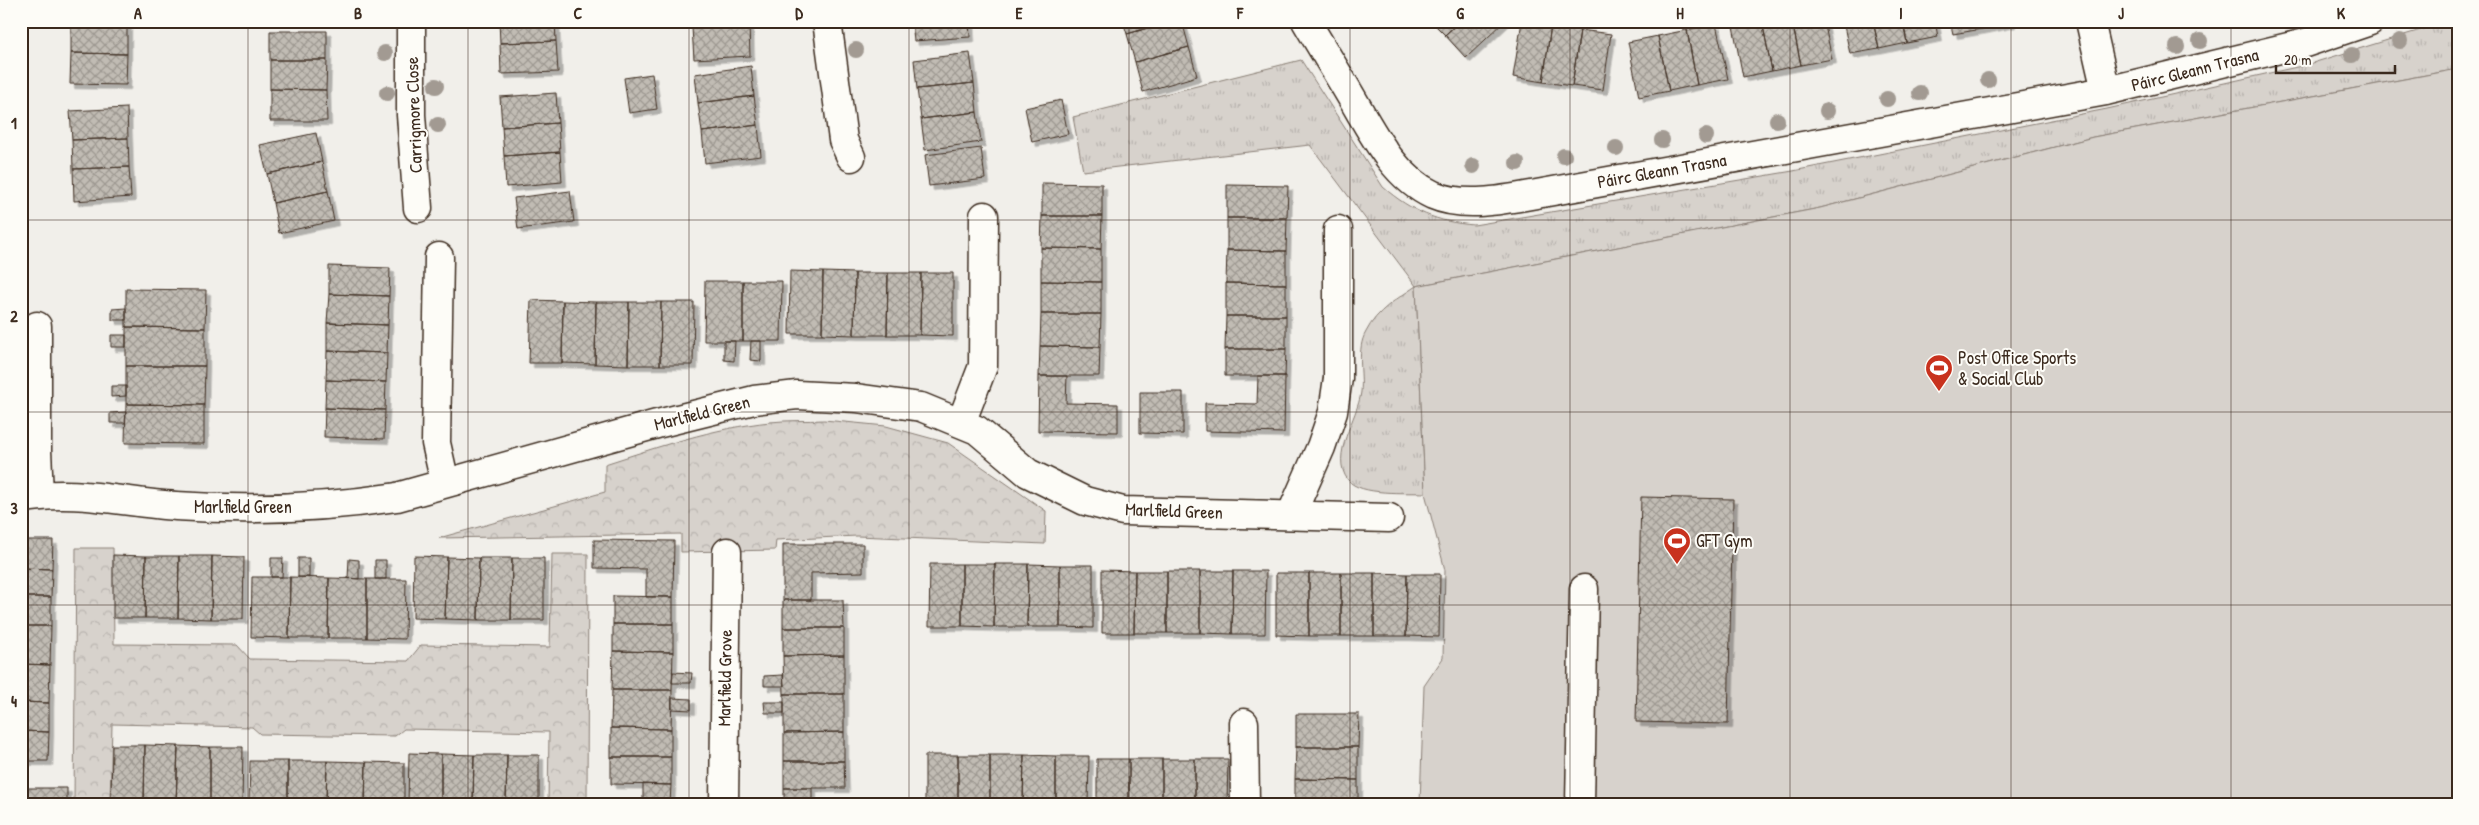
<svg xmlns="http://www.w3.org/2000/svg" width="2479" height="825" viewBox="0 0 2479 825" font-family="'Patrick Hand',sans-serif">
  <defs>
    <pattern id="grass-tufts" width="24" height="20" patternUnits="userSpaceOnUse" patternTransform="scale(1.25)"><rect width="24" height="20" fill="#d7d2cc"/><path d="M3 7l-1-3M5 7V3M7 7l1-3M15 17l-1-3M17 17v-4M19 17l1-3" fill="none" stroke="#b9b4af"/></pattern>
    <pattern id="park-crowns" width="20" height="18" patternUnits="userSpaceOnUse" patternTransform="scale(1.25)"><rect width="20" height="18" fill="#d7d2cc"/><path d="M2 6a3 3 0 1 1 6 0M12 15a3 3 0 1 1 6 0" fill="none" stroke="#b9b4af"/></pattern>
    <pattern id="building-cross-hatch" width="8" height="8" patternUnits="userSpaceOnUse" patternTransform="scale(1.25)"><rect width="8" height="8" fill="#c1bcb4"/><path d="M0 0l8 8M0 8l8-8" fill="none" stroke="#9e9992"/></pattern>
    <filter id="shadow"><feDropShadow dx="4.5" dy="4.5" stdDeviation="0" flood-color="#0004"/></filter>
  </defs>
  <rect width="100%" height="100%" fill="#f1efea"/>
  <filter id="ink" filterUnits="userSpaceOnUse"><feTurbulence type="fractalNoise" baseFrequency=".02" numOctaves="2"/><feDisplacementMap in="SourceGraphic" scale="10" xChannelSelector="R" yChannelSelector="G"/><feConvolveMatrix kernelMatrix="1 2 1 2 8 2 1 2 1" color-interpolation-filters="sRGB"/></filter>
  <g filter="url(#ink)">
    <path fill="url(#grass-tufts)" stroke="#897e75" d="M2450,21H2458V69L2093,137L1820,208L1416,286L1425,493C1407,492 1360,496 1348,480C1329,455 1358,418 1361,392C1363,373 1356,349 1366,332C1377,310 1397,299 1416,286L1310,145L1083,171L1073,117L1301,60L1383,187C1412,212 1437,222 1474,225L1793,171L2107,109L2306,65Z"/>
    <path fill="url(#park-crowns)" stroke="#897e75" d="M824,420L886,426L948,443L1046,511L1045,544L857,536L776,540L775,550L681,552V534L439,538L605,492V464C658,447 713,428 770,422C788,420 806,421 824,420Z
      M76,548H113L114,644L237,645L250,659L408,661L421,645L550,647L552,554H588L587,804H548L549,732L404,729L395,736L260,734L252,727L112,724L110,804H74Z"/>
    <path fill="#d7d2cc" stroke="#897e75" d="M2458,69V804H1420L1424,686L1443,658L1445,570L1425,493L1416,286L1820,208L2093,137Z"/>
    <path fill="url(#building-cross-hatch)" stroke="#3b2a1e" filter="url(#shadow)" d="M71,21H127V25L71,24Z
      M499,21H555L556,41L500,43Z
      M692,21H748L749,25L692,28Z
      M912,21H969L970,37L914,41Z
      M1123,21H1172L1127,34Z
      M1172,21H1182L1189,47L1135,62L1127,34Z
      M1431,21H1460L1445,35Z
      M1460,21H1505L1466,58L1445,35Z
      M1522,21L1551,25L1543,82L1513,77Z
      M1732,21H1762L1772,71L1743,77Z
      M1762,21H1792L1801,65L1772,71Z
      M1792,21H1824L1832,59L1801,65Z
      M1843,21H1873L1879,49L1850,54Z
      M1873,21H1903L1907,43L1879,49Z
      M1903,21H1935L1938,37L1907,43Z
      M1950,21H1981L1982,29L1953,34Z
      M1981,21H2011V23L1982,29Z
      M71,24L127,25V54L71,53Z
      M1716,24L1728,79L1697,85L1687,30Z
      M749,25L750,56L694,59L692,28Z
      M1551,25L1580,30L1572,86L1543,82Z
      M1580,30L1611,34L1603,90L1572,86Z
      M1687,30L1697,85L1669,91L1658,36Z
      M270,31H327V60H270Z
      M1658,36L1669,91L1639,97L1628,42Z
      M556,41L558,72L501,74L500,43Z
      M1189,47L1197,76L1143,92L1135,62Z
      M71,53L127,54L126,85L70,84Z
      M970,53L974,83L917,89L914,60Z
      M270,60H327L326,90L270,89Z
      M751,66L754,96L698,103L695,74Z
      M652,74L657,109L629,113L624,78Z
      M974,83L977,112L921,119L917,89Z
      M270,89L326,90L327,121H270Z
      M556,93L558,123L502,127L500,97Z
      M754,96L758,125L702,132L698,103Z
      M1061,100L1068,134L1032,142L1025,108Z
      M127,108L128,138L72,140L70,111Z
      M977,112L981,142L925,150L921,119Z
      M558,123L560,152L504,156L502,127Z
      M758,125L761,156L705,163L702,132Z
      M316,133L322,162L267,174L260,145Z
      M128,138L129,167L73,169L72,140Z
      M981,148L985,179L929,186L925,155Z
      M560,152L562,182L506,187L504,156Z
      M322,162L328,191L273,203L267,174Z
      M129,167L131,197L74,201L73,169Z
      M1042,183L1102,184V216H1042Z
      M1227,185L1288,186L1287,218H1227Z
      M328,191L334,221L279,233L273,203Z
      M570,191L574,222L518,229L514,198Z
      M1042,216H1102L1101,249L1041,248Z
      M1227,218H1287L1286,251L1227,250Z
      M1041,248L1101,249V282L1041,281Z
      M1227,250L1286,251V284L1226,283Z
      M329,266L390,268L389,296L329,294Z
      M790,271L823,272L822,334H789Z
      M823,272L855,273L854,335L822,334Z
      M855,273H888L887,335H854Z
      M888,273H921L920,335H887Z
      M921,273H953V336L920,335Z
      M705,281H743V341H704Z
      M743,281H782L781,341H743Z
      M1041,281L1101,282V314H1041Z
      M1226,283L1286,284V316H1226Z
      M126,289L206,290L205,328L126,327Z
      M329,294L389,296L388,325L327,323Z
      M531,300L563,301L562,363H529Z
      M563,301L596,302L595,364L562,363Z
      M596,302H629L628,365L595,364Z
      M629,302H661L660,365H628Z
      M661,302H694L693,365H660Z
      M126,308V320H112V309Z
      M1041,314H1101L1100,347L1040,346Z
      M1226,316H1286V349H1225Z
      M327,323L388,325L387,353L327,351Z
      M126,327L205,328V366H126Z
      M111,335H126V347H111Z
      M724,341H735L734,361L724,360Z
      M751,341H761V361L750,360Z
      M1040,346L1100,347L1099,376H1039Z
      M1225,349H1286L1285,376H1225Z
      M327,351L387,353L386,382L326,380Z
      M126,366H205L204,405L126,404Z
      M1039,376H1067L1066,403L1118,404V432L1038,431Z
      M1258,376H1285L1284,433L1205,431V403L1257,404Z
      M326,380L386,382L385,410L325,408Z
      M111,386H126V396L111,397Z
      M1140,392H1183V434L1140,433Z
      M126,404L204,405V444L125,443Z
      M325,408L385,410L384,439L324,437Z
      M126,412L125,423H110V413Z
      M1641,497L1733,499L1728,724L1636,722Z
      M21,540H53L52,569L21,568Z
      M594,540L674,541L673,597H646V569L594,568Z
      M783,544H863V572L811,573V600H783Z
      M113,555L146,556L145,618H113Z
      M146,556H179L178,618H145Z
      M179,556H212L211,619L178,618Z
      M212,556L244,557L243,619H211Z
      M414,556L447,557L445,619L413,618Z
      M447,557L479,558L478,620L445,619Z
      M271,558H283L282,577H271Z
      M298,558H309V577H298Z
      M479,558H512L511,620H478Z
      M512,558H544V620H511Z
      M349,559L359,560V579L348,578Z
      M375,560H386V579H375Z
      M930,564H962V626H929Z
      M962,564H995L994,627L962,626Z
      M995,564H1028L1027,627H994Z
      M1028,564L1060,565V627H1027Z
      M1060,565H1093V628L1060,627Z
      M21,568L52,569L51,597H21Z
      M1102,570L1135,571L1134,633H1102Z
      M1135,571H1167V633H1134Z
      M1167,571H1200V633H1167Z
      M1200,571H1233L1232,634L1200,633Z
      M1233,571H1266L1265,634H1232Z
      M1276,573H1309V636L1276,635Z
      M1309,573H1341V636H1309Z
      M1341,573H1374V636H1341Z
      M1374,573L1407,574L1406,636H1374Z
      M1407,574H1440L1439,637L1406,636Z
      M252,577H290L289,638L251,637Z
      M290,577L329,578L328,638H289Z
      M329,578L367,579V638H328Z
      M367,579H406L405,639L367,638Z
      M613,596L673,597V624H613Z
      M21,597H51V626H21Z
      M783,600H843L844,628H783Z
      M613,624H673V652L613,651Z
      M21,626H51L50,665L21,664Z
      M783,628H844V655L783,656Z
      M613,651L673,652L672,690H612Z
      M844,655V694H784L783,656Z
      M21,664L50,665L49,703L21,702Z
      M673,672L692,673L691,683H672Z
      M783,675L784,686H764V676Z
      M612,690H672L671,729L611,728Z
      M784,694H844V732L784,733Z
      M672,698L691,699V710L672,709Z
      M21,702L49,703V732L21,731Z
      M764,702H784V713H765Z
      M1296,714H1359L1358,747H1296Z
      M611,728L671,729V757H611Z
      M21,731L49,732L48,761H21Z
      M844,732V761H784V733Z
      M112,745H145L144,804H111Z
      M145,745L178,746L176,804H144Z
      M178,746L210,747V804H176Z
      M210,747H243L242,804H210Z
      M1296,747H1358V780L1295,779Z
      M409,753L441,754V804H408Z
      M441,754L474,755L473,804H441Z
      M474,755H507L506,804H473Z
      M507,755H539V804H506Z
      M925,755H958V804H925Z
      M958,755H990V804H958Z
      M990,755H1024L1023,804H990Z
      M1024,755L1056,756V804H1023Z
      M1056,756H1089L1088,804H1056Z
      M611,757H671V785L611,784Z
      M1097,759H1129V804H1097Z
      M1129,759H1162V804H1129Z
      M1162,759H1195V804H1162Z
      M1195,759H1228L1227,804H1195Z
      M250,761H288V804H249Z
      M288,761H327L326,804H288Z
      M327,761L366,762L365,804H326Z
      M784,761H844L845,788H784Z
      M366,762L404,763V804H365Z
      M1295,779L1358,780V804H1295Z
      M643,784L671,785L670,804H643Z
      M21,788H67V804H21Z
      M784,788H812V804H784Z"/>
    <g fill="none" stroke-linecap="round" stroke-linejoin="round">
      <g stroke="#3b2a1e" stroke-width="31">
        <path id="minor" d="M411,21V115L418,208
          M827,21L843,140L851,157
          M1306,21C1320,45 1335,69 1349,93C1371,130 1392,176 1433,195C1463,208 1501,200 1531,195L2106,91L2305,43L2370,21
          M2090,21L2106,91
          M439,257L436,443L445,483
          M37,326V450L39,495
          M961,423L983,366L984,216
          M21,499C74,488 124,503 176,506C251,511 323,508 397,497L657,424L754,400L797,395L856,398L921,407L977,430L1028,473L1085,501L1123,511L1389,518
          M1291,515L1321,447L1333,412L1338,378V230
          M1244,723L1245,804
          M724,804L727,552
          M1580,804L1584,589"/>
      </g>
      <use href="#minor" stroke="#fdfcf7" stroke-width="28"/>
    </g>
    <g fill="#a29a92">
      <circle cx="2200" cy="41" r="8"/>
      <circle cx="2400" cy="41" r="8"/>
      <circle cx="2177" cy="47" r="8"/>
      <circle cx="856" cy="50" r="8"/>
      <circle cx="385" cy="53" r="8"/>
      <circle cx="2352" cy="55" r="8"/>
      <circle cx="1988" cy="80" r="8"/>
      <circle cx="436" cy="86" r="8"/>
      <circle cx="387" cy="93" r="8"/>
      <circle cx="1920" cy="93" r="8"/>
      <circle cx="1887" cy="99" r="8"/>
      <circle cx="1827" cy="111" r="8"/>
      <circle cx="1777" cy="120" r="8"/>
      <circle cx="438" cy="125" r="8"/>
      <circle cx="1706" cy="136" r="8"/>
      <circle cx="1662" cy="140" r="8"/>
      <circle cx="1616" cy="148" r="8"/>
      <circle cx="1564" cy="156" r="8"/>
      <circle cx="1517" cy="163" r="8"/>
      <circle cx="1473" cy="166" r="8"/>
    </g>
  </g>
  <path fill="none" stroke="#3b2a1e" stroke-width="1" stroke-opacity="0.55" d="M248,21V804M468,21V804M689,21V804M909,21V804M1129,21V804M1350,21V804M1570,21V804M1790,21V804M2011,21V804M2231,21V804M21,220H2458M21,412H2458M21,605H2458"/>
  <defs>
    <g id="stadium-pin" transform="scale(1.4375)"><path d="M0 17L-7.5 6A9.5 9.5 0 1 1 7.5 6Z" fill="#c8321e" stroke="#fdfcf7"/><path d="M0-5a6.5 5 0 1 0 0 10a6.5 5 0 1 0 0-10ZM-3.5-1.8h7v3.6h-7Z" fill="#fff"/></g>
  </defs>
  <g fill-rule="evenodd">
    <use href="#stadium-pin" x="1939" y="368"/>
    <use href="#stadium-pin" x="1677" y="541"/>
  </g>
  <g text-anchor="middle" stroke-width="4" stroke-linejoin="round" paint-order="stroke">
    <g font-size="18" fill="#3b2a1e" stroke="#fdfcf7">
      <text transform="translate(2195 70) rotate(-14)" y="6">Páirc Gleann Trasna</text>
      <text transform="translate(414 115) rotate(-92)" y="6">Carrigmore Close</text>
      <text transform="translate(1662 171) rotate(-10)" y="6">Páirc Gleann Trasna</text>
      <text transform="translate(702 413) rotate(-14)" y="6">Marlfield Green</text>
      <text x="243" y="513">Marlfield Green</text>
      <text transform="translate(1174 511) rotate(2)" y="6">Marlfield Green</text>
      <text transform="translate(725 678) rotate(-89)" y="6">Marlfield Grove</text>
    </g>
    <g font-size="18" fill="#3b2a1e" stroke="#fdfcf7" text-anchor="start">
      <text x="1958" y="364">Post Office Sports<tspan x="1958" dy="21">&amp; Social Club</tspan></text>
      <text x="1696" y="547">GFT Gym</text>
    </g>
  </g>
  <rect width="2479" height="825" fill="none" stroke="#fdfcf7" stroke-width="55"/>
  <path d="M2276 65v8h119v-8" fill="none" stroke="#3b2a1e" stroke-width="2.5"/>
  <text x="2284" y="65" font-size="15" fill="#3b2a1e" stroke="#fdfcf7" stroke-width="4" paint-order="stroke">20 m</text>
  <rect x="28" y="28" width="2424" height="770" fill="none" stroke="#3b2a1e" stroke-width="2"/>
  <g font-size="16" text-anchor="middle" font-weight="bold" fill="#3b2a1e">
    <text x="138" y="19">A</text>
    <text x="358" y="19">B</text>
    <text x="578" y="19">C</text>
    <text x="799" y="19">D</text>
    <text x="1019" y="19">E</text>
    <text x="1240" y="19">F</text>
    <text x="1460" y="19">G</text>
    <text x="1680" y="19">H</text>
    <text x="1901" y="19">I</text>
    <text x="2121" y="19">J</text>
    <text x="2341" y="19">K</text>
    <text x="14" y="129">1</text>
    <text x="14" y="322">2</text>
    <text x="14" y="514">3</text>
    <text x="14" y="707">4</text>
  </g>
</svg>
